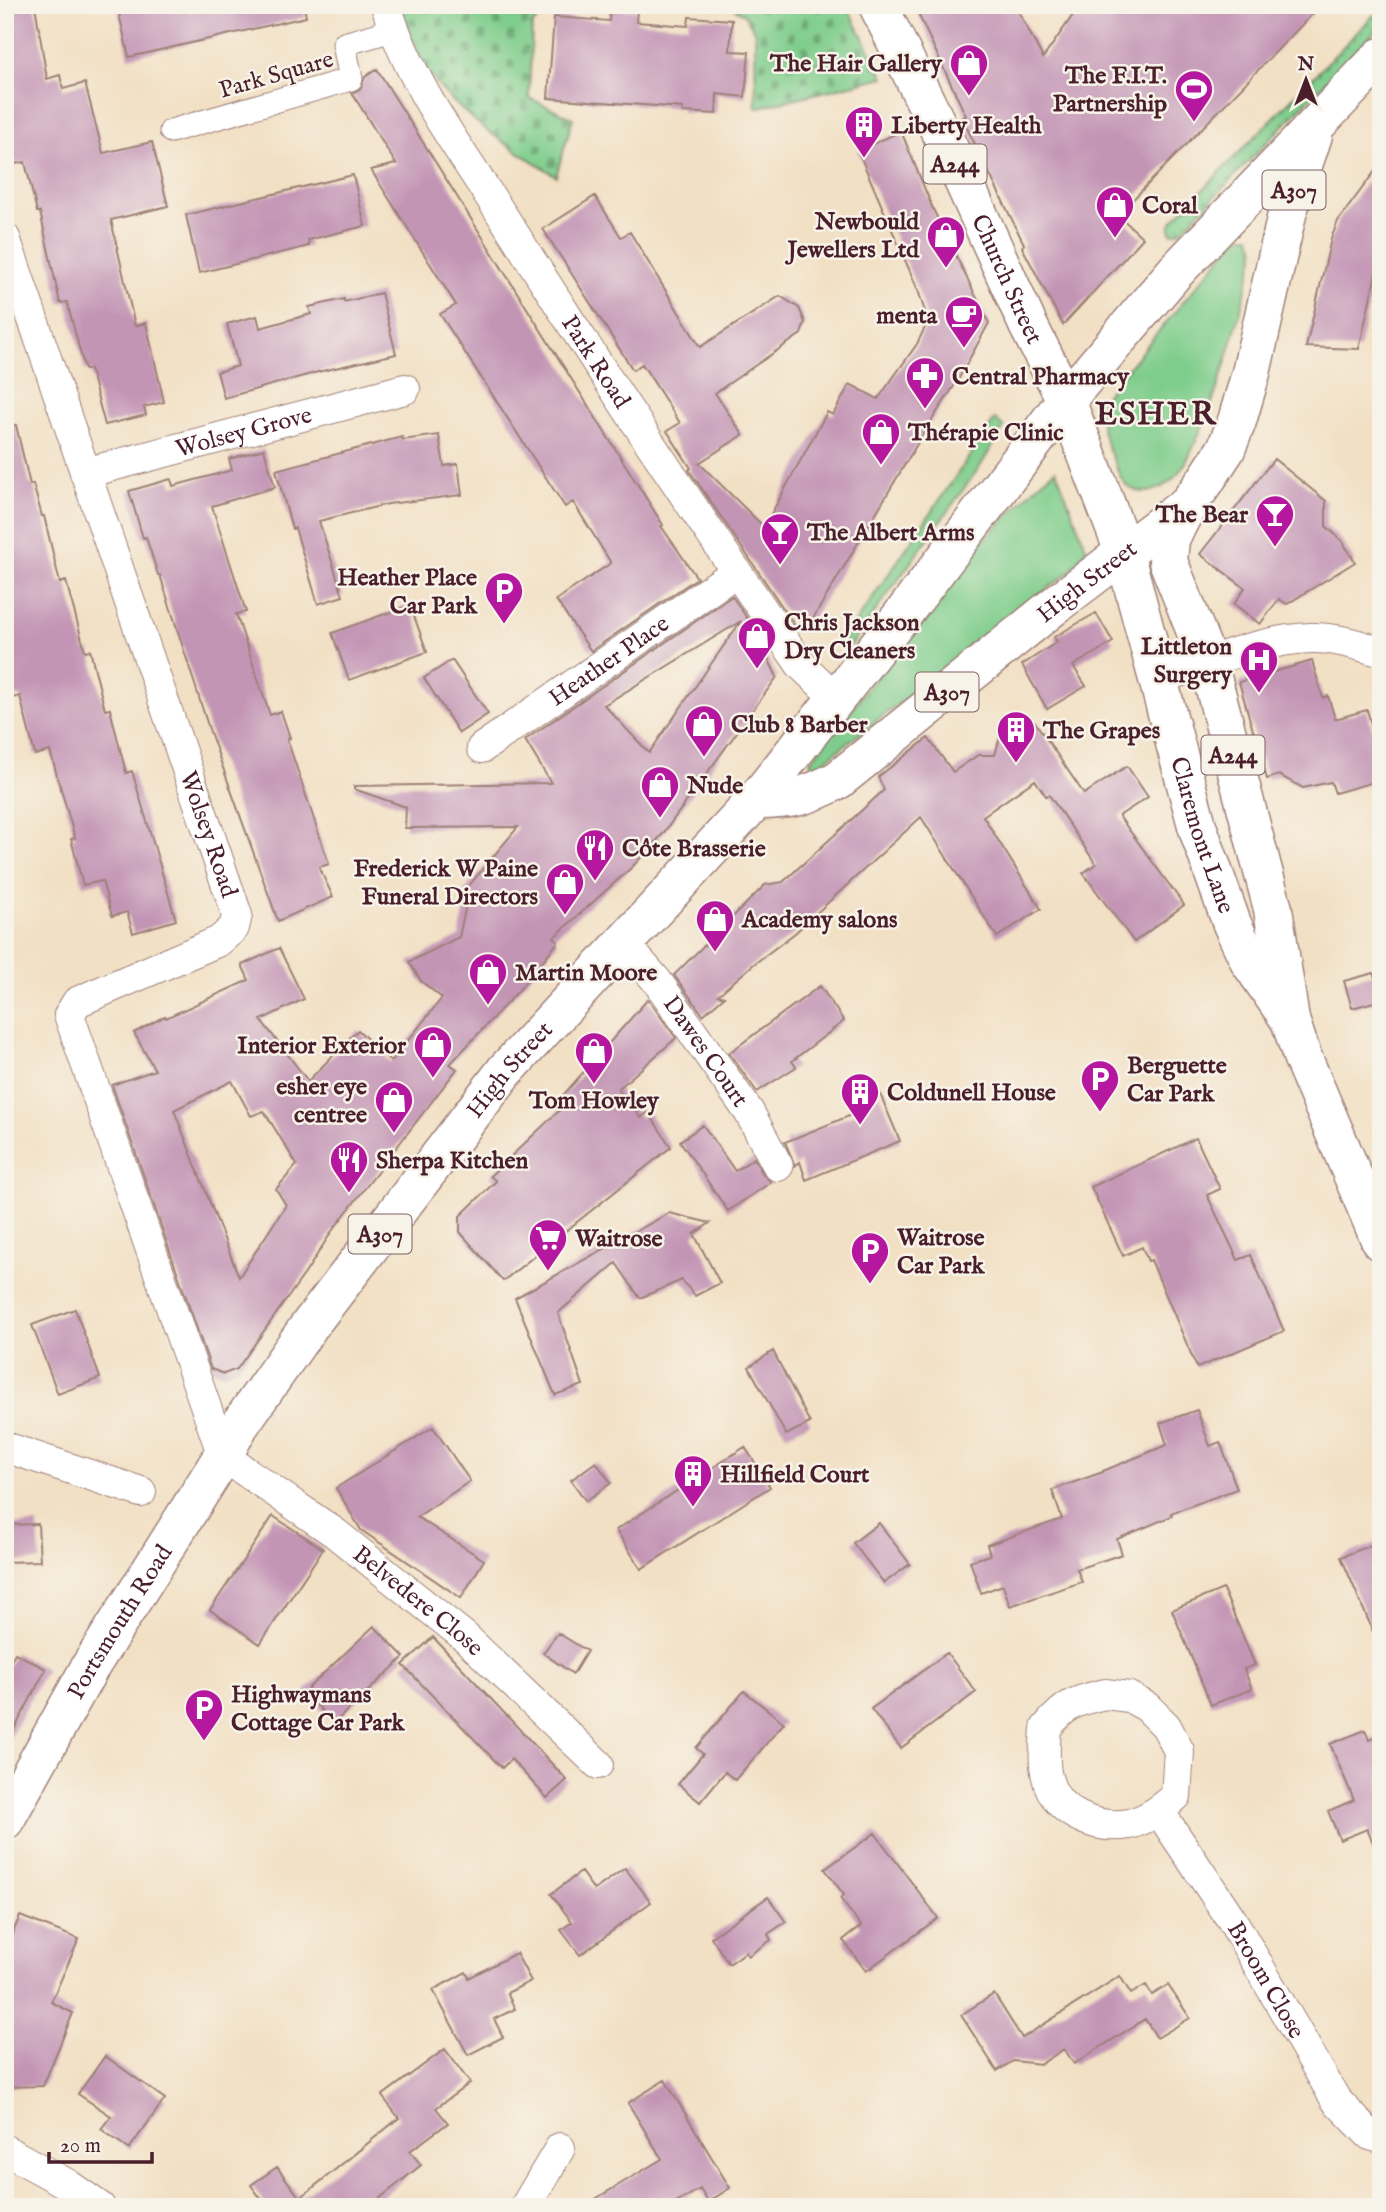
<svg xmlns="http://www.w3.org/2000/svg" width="1386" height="2212" viewBox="0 0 1386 2212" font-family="'IM FELL English',serif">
  <defs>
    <pattern id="cemetery-stones" width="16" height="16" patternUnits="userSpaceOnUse" patternTransform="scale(1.75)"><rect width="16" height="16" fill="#7fcd8c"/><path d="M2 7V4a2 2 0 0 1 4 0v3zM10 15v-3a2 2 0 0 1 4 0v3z" fill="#6aa673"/></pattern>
    <pattern id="garden-dots" width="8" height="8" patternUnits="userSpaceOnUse" patternTransform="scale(1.75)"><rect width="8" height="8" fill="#7fcd8c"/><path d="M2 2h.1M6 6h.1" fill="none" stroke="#6aa673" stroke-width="1.8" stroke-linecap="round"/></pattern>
  </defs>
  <rect width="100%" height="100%" fill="#f7f3e8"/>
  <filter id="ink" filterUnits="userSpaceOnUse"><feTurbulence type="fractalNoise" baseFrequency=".0143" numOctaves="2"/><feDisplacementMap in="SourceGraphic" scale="14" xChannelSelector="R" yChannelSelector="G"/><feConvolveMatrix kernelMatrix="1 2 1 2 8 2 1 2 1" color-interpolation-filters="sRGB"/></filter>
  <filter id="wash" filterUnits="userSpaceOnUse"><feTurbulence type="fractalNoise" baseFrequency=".00686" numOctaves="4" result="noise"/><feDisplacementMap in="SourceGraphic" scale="28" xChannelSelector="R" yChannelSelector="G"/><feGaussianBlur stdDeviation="1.57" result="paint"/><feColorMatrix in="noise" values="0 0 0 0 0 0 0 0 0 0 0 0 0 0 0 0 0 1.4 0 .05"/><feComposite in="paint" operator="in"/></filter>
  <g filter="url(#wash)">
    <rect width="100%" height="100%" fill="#f2e0c5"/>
    <path fill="url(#cemetery-stones)" stroke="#64765c" stroke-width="2" d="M400,5H568L548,9L532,25L529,98L573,118L556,176C512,148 461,118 430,75C418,58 408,25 400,5Z
      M728,5H846L884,77L756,108L755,32L744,14Z"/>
    <path fill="#7fcd8c" stroke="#64765c" stroke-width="2" d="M1242,236H1250C1252,241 1255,246 1255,251C1253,265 1248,280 1245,293C1232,343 1218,394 1196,441C1191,452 1186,465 1178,474C1165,488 1144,500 1126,485C1120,479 1117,468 1114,461C1105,442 1096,420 1102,399L1236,239Z
      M995,419L1004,427L981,465L851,645L847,646L844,644L845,638Z
      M1056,470L1087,550L1069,572L819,765L813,766L810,762L979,545L1039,484Z"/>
    <path fill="url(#garden-dots)" stroke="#64765c" stroke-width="2" d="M1381,8V25L1186,226L1179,232L1171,233L1170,227L1173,220Z"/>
    <g id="blocks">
      <path fill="#c395b5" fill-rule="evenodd" d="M5,5H35L47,79L60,75L63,89L85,83L103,153L152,142L168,206L111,220L135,326L146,323L164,402L144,407L146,415L105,425L90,369L85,370L67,302L60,303L40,212H37L25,162L15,164L5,127Z
        M117,5H184L185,12L215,5H304L306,17L129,57Z
        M914,5H1015L1043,58L1080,5H1321L1118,215L1143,238L1063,325L1022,247L1024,244L962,118L966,116Z
        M610,8L637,10L636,22L688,26L689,17L732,20L730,51L749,52L745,97L717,94L716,114L682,112L683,108L548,98L554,17L609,21Z
        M377,69L663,525L661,526L697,578L591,651L556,600L611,563L573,502L565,507L440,314L456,305L371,170L396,164L352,93L361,88L365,77Z
        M901,131L933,209L989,323L958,380L926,429L808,627H796L689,470L691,468L667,431L680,423L642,364L633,370L543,229L595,196L621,237L630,232L700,347L780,296L799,308L805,322L801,334L715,393L743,435L699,463L764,527L827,412L833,415L850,384L878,399L917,344L928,321L918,290L858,151Z
        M1381,163V251L1359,349L1306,347L1331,239L1338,221Z
        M353,175L365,226L308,240L309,246L199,273L186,215Z
        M381,293L396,354L318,372L224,398L217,372L238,366L227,324L257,316L260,328L311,314L309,307L344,299V302Z
        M16,425L30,485L33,484L42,516H44L60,583L66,581L85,651L90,650L105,710L110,709L126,773L132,771L176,920L133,933L127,912L112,916L102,881L83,885L71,839L75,838L50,751L35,755L20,696L12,698L5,671V426Z
        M439,435L444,466L458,464L462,495L388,504L319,521L343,596L318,604L295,528L292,529L276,470L402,437L403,440Z
        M264,449L275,487L212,506L246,612L236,614L270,715L281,711L290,738L287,739L329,864L319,867L333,897L278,921L209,729L160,575H158L146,537L143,538L129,491L171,479L173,486L232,470L229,459Z
        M1274,459L1326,501V526L1342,541L1355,562L1287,604L1279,599L1260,624L1234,604L1245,588L1200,554Z
        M732,596L753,627L777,677L662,835L632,867L554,937L558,942L519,990L450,1064L457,1069L332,1231L306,1272L237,1369L224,1374L211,1369L112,1085L155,1070L134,1033L165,1016L166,1018L249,980L242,965L279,948L304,999L261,1020L308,1081L358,1030L391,1062L442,998L421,981L409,962L459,937L467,900L461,895L518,827L405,828L406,807L354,789V786L551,783L525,740ZM741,621L649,753L604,705ZM232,1081L251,1116L264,1111L297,1165L276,1189L286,1205L239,1277L174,1110Z
        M410,605L427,652L349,680L332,633Z
        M1096,613L1113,642L1073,666L1086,686L1047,709L1022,665L1057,642L1054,637Z
        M452,660L488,714L459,733L424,678Z
        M1312,661L1323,698L1328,696L1335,719L1367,710L1381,759V780L1335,793L1331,782L1303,788L1279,775L1267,779L1239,682Z
        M1035,722L1084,794L1127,766L1148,797L1119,816L1184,905L1134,942L1083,873L1096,864L1049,795L1046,796L1035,780L983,816L1041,909L997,937L921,817L795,933L754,964L718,995L724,997L703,1015L674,975L765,885L783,882L884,790L878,777L928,738L953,772L978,755H995L1001,733L1013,737Z
        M1374,973L1381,1000L1352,1008L1344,981Z
        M820,986L844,1021L792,1061L796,1067L757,1092L729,1053Z
        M648,999L676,1038L618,1089L641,1118L648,1112L671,1147L503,1281L460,1232V1216L496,1181L490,1176L562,1108L557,1102Z
        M875,1082L900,1141L806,1180L800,1162L795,1166L785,1142L859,1112L852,1091Z
        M703,1125L735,1171L754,1158L763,1174L771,1182L728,1211L680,1141Z
        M1196,1138L1220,1189L1207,1195L1238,1260L1251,1255L1284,1331L1197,1368L1151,1260L1148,1261L1142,1247L1123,1256L1091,1187Z
        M669,1213L710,1223L694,1234L720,1283L695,1296L682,1280L640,1298L616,1263L558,1313L583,1385L555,1395L515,1298Z
        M75,1309L100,1378L58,1394L32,1325Z
        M773,1351L810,1423L786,1435L749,1367Z
        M1197,1410L1210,1446L1220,1442L1237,1489L1171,1513L1172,1516L1117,1539L1122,1554L1077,1569L1082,1582L1010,1606L1003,1585L981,1593L970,1561L990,1555L987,1545L1062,1519L1052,1490L1103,1472V1471L1167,1445L1160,1423Z
        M433,1427L470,1481L417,1517L484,1560L461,1598L361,1530L336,1488Z
        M745,1447L770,1487L641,1569L616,1530Z
        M596,1462L611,1483L586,1501L571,1480Z
        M273,1516L323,1549L260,1644L210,1610Z
        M879,1523L910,1564L884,1583L853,1543Z
        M38,1524L40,1561L5,1562V1525Z
        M1381,1541V1650L1341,1557Z
        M1223,1589L1255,1665L1244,1669L1252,1689L1211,1705L1172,1610Z
        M374,1626L404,1657L334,1723L304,1692Z
        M558,1633L587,1651L573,1674L543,1653Z
        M433,1637L567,1780L547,1798L511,1759L502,1768L403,1665Z
        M15,1653L46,1669L5,1747V1671Z
        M947,1653L976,1692L901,1748L871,1709Z
        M744,1691L784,1723L735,1780L725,1772L700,1802L678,1784L703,1754L696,1748Z
        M1365,1730L1369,1740L1381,1736V1861L1367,1829L1340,1840L1328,1811L1354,1800L1330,1744Z
        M875,1833L938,1918L866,1971L843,1940L861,1926L840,1898L844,1895L825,1869Z
        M625,1868L651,1902L580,1955L561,1930L572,1922L551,1894L581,1872L594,1890Z
        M768,1897L786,1922L768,1934L771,1940L748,1956L746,1952L729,1964L711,1937Z
        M20,1916L79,1939L51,2002L73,2013L43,2086L5,2087V1950Z
        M516,1953L531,1981L507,1993L515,2009L494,2019L503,2037L468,2055L433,1990L466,1972L469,1978Z
        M1120,1976L1131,1994L1146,1985L1152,1995L1168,1985L1190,2018L1157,2038L1145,2019L1074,2064L1064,2049L1041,2064L1013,2061L997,2071L961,2015L994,1994L1022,2038Z
        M445,2049L470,2083L436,2108L448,2123L410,2151L421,2165L369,2207H267L251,2185L277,2167L300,2198L399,2118L382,2096Z
        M105,2056L165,2099L129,2149L101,2129L111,2116L78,2094Z
        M665,2080L730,2188L708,2202L700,2189L669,2207H582L662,2159L628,2103Z"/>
    </g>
  </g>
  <g filter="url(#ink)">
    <use href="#blocks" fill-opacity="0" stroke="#9e8078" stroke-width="2"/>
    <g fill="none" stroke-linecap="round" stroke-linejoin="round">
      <g stroke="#9e8078" stroke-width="25">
        <path id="pedestrian" d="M171,131L351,79L344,44L393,30"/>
      </g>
      <g stroke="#9e8078" stroke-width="32">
        <g id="minor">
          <path id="s1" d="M386,5C411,88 467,159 513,232C606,379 702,523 801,665L837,699"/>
          <path id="s2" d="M5,238L237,915L234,928L219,941L77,1002L69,1015L223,1456L335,1533L465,1637L598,1764"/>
          <path id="s3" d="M85,473L405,389"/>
          <path d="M1158,679C1207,663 1258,640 1311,638C1334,637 1359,646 1381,651"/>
          <path id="s4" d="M482,748L736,572"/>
          <path id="s5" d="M624,943L657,981L749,1112L778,1166"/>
          <path d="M5,1447L141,1492"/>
          <path d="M1105,1694L1129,1697L1147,1707L1166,1726L1179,1751L1176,1796C1163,1808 1147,1820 1129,1824C1095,1830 1055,1813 1047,1777C1043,1762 1045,1744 1046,1728C1066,1704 1075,1701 1105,1694Z"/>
          <path id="s6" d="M1159,1811L1232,1920L1336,2100L1370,2135L1381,2138"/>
          <path d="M5,2150L67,2184L100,2207"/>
          <path d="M525,2207L560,2148"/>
        </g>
      </g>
      <g stroke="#9e8078" stroke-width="41">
        <g id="primary">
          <path id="s7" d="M878,5L950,151L1028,325L1066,400L1124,552L1198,829L1232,924L1250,962L1290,1020"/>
          <path d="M1188,504L1170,539L1168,561L1208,662L1273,909L1290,1020L1302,1056L1381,1242"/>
          <path id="s8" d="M756,800C792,800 806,797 838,780L1059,602L1188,504L1204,483L1226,449L1237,421L1251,373L1288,210L1313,135"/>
          <path id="s9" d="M5,1820L90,1667L223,1456L239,1426L309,1326L505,1071L756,800L907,609L1066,400L1175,272L1381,57"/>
        </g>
      </g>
      <use href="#pedestrian" stroke="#fff" stroke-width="23"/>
      <use href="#minor" stroke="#fff" stroke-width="30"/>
      <use href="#primary" stroke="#fff" stroke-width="38"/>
    </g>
  </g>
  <defs>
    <g id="shop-pin" transform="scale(2.0125)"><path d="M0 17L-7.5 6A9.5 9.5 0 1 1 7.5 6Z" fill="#b5179e" stroke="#f7f3e8"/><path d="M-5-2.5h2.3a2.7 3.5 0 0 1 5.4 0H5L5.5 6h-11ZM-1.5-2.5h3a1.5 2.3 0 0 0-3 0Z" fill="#fff"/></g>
    <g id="stadium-pin" transform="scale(2.0125)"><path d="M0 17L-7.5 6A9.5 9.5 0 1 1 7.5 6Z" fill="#b5179e" stroke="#f7f3e8"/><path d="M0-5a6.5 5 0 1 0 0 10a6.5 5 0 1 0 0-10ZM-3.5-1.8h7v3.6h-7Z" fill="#fff"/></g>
    <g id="building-pin" transform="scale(2.0125)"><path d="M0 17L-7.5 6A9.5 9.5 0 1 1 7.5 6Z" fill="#b5179e" stroke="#f7f3e8"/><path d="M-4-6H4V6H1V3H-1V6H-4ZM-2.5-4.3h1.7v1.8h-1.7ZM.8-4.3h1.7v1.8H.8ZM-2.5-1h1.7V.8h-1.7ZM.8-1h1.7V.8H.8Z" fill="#fff"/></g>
    <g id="cafe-pin" transform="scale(2.0125)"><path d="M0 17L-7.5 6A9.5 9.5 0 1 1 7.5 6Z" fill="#b5179e" stroke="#f7f3e8"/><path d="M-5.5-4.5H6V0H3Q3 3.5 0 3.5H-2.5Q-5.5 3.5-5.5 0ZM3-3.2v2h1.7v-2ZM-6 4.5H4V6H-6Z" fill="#fff"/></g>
    <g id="pharmacy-pin" transform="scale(2.0125)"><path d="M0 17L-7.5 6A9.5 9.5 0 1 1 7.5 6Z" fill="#b5179e" stroke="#f7f3e8"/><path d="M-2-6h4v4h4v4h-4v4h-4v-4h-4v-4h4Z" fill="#fff"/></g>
    <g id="bar-pin" transform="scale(2.0125)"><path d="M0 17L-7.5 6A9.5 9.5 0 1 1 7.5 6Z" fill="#b5179e" stroke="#f7f3e8"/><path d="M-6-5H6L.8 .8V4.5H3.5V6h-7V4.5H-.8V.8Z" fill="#fff"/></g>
    <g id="parking-pin" transform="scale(2.0125)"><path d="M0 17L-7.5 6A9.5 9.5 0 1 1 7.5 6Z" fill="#b5179e" stroke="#f7f3e8"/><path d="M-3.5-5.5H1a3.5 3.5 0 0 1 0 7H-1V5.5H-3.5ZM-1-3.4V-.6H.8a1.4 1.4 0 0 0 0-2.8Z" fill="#fff"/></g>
    <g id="hospital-pin" transform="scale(2.0125)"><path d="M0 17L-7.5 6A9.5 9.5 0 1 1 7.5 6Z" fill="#b5179e" stroke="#f7f3e8"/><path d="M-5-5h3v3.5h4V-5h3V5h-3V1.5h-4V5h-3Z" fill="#fff"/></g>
    <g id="restaurant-pin" transform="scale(2.0125)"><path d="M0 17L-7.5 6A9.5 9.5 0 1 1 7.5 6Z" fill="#b5179e" stroke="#f7f3e8"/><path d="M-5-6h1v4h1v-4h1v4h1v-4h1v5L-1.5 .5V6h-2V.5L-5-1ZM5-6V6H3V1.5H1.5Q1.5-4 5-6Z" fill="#fff"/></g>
    <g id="supermarket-pin" transform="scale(2.0125)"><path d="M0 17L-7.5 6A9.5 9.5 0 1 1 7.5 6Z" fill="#b5179e" stroke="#f7f3e8"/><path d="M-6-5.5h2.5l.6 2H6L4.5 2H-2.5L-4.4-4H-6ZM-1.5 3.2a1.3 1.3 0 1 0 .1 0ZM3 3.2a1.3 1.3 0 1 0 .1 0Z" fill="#fff"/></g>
  </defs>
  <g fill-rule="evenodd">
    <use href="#shop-pin" x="969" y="63"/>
    <use href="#stadium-pin" x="1194" y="89"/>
    <use href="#building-pin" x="864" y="125"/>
    <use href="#shop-pin" x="1115" y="205"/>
    <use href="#shop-pin" x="946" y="235"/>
    <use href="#cafe-pin" x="964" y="315"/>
    <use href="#pharmacy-pin" x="925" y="376"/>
    <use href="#shop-pin" x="881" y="432"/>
    <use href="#bar-pin" x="1275" y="514"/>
    <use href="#bar-pin" x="780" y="532"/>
    <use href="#parking-pin" x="504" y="591"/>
    <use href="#shop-pin" x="757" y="636"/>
    <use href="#hospital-pin" x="1259" y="660"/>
    <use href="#shop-pin" x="704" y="724"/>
    <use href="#building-pin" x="1016" y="730"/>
    <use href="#shop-pin" x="660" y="785"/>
    <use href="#restaurant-pin" x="595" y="848"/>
    <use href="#shop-pin" x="565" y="882"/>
    <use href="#shop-pin" x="715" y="919"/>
    <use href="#shop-pin" x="488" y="972"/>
    <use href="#shop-pin" x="433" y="1045"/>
    <use href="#shop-pin" x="594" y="1051"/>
    <use href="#parking-pin" x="1100" y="1079"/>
    <use href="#building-pin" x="860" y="1092"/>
    <use href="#shop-pin" x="394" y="1100"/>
    <use href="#restaurant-pin" x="349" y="1160"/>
    <use href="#supermarket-pin" x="548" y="1238"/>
    <use href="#parking-pin" x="870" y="1251"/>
    <use href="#building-pin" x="693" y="1474"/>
    <use href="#parking-pin" x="204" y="1708"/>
  </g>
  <g text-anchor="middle" stroke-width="5" stroke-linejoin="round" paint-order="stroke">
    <g fill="#f7f3e8" stroke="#7e5f64" stroke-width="2">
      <rect x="923.5" y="144.5" width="63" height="39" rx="5"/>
      <rect x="1262.5" y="170.5" width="63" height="39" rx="5"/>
      <rect x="915.5" y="672.5" width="63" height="39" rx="5"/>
      <rect x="1201.5" y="735.5" width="63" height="39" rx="5"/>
      <rect x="348.5" y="1214.5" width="63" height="39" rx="5"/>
    </g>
    <g font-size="23" font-weight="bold" fill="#4a1f2b">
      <text x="955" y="172">A244</text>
      <text x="1294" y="198">A307</text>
      <text x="947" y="700">A307</text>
      <text x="1233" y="763">A244</text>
      <text x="380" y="1242">A307</text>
    </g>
    <g font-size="24" font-weight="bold" fill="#4a1f2b" stroke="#f7f3e8" text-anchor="start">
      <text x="942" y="71" text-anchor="end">The Hair Gallery</text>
      <text x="1167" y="83" text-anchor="end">The F.I.T.<tspan x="1167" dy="28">Partnership</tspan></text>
      <text x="891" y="133">Liberty Health</text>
      <text x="1142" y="213">Coral</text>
      <text x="919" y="229" text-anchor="end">Newbould<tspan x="919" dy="28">Jewellers Ltd</tspan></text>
      <text x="937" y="323" text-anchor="end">menta</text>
      <text x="952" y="384">Central Pharmacy</text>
      <text x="908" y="440">Thérapie Clinic</text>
      <text x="1248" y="522" text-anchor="end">The Bear</text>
      <text x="807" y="540">The Albert Arms</text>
      <text x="477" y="585" text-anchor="end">Heather Place<tspan x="477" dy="28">Car Park</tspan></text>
      <text x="784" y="630">Chris Jackson<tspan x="784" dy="28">Dry Cleaners</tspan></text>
      <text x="1232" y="654" text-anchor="end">Littleton<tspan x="1232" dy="28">Surgery</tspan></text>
      <text x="731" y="732">Club 8 Barber</text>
      <text x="1043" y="738">The Grapes</text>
      <text x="687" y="793">Nude</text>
      <text x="622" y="856">Côte Brasserie</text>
      <text x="538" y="876" text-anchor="end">Frederick W Paine<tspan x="538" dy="28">Funeral Directors</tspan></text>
      <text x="742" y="927">Academy salons</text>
      <text x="515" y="980">Martin Moore</text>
      <text x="406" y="1053" text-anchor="end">Interior Exterior</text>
      <text x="1127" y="1073">Berguette<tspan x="1127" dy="28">Car Park</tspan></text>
      <text x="367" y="1094" text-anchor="end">esher eye<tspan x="367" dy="28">centree</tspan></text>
      <text x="887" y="1100">Coldunell House</text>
      <text x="594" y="1108" text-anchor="middle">Tom Howley</text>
      <text x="376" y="1168">Sherpa Kitchen</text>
      <text x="897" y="1245">Waitrose<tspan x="897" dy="28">Car Park</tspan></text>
      <text x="575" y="1246">Waitrose</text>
      <text x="720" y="1482">Hillfield Court</text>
      <text x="231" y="1702">Highwaymans<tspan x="231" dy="28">Cottage Car Park</tspan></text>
    </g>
    <g font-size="24" fill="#4a1f2b" stroke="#f7f3e8">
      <text transform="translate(276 74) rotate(-16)" y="8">Park Square</text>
      <text dy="8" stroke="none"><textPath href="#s7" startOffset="303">Church Street</textPath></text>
      <text dy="8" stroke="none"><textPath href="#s1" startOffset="415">Park Road</textPath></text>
      <text dy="8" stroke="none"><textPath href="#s3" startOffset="164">Wolsey Grove</textPath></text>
      <text dy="8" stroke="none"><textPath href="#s8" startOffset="404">High Street</textPath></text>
      <text dy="8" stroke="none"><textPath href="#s4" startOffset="154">Heather Place</textPath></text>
      <text dy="8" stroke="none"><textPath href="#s2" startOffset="630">Wolsey Road</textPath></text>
      <text dy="8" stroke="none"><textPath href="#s7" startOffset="894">Claremont Lane</textPath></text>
      <text dy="8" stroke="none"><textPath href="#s5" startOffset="136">Dawes Court</textPath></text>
      <text dy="8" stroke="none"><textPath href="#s9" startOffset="906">High Street</textPath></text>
      <text dy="8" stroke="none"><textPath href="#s2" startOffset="1629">Belvedere Close</textPath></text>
      <text dy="8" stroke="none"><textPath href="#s9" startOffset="229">Portsmouth Road</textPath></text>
      <text dy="8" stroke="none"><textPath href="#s6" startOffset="200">Broom Close</textPath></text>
    </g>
    <g font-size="32" font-weight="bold" letter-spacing="2" fill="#4a1f2b" stroke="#f7f3e8">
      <text x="1156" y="424">ESHER</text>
    </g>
  </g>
  <rect width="1386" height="2212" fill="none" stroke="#f7f3e8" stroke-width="28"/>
  <g transform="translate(1306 80)" stroke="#f7f3e8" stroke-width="5" paint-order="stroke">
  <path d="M0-5L12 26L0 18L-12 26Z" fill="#4a1f2b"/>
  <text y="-10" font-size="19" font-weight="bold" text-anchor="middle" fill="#4a1f2b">N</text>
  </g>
  <path d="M49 2152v10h103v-10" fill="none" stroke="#4a1f2b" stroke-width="3.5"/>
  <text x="60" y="2152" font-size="21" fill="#4a1f2b" stroke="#f7f3e8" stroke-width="5" paint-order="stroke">20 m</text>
</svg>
